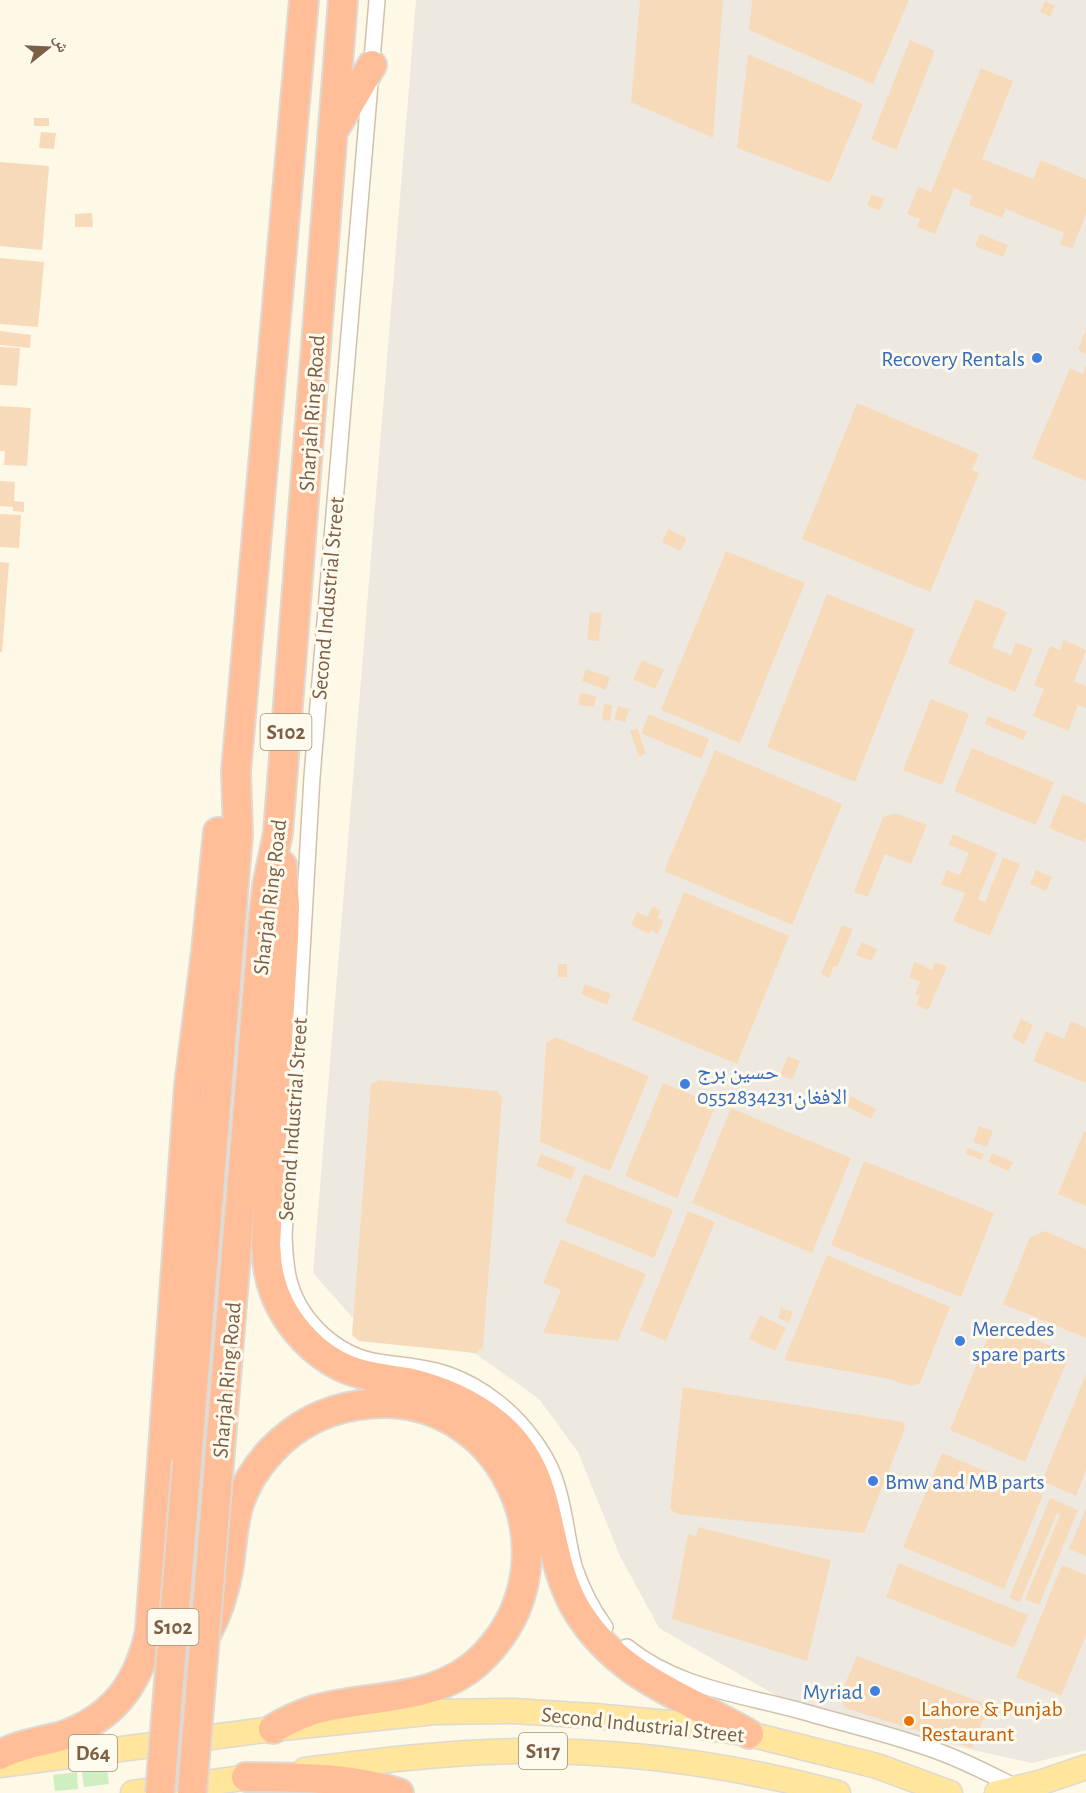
<svg xmlns="http://www.w3.org/2000/svg" width="1086" height="1793" viewBox="0 0 1086 1793" font-family="'Alegreya Sans','Noto Naskh Arabic',sans-serif">
  <rect width="100%" height="100%" fill="#fef8e6"/>
  <path fill="#eee9e0" d="M416,0H1086V1750L1032,1763L897,1733L777,1696L659,1628L620,1556L578,1452L539,1399L476,1354L360,1326L313,1273Z"/>
  <path fill="#cfeec2" d="M107,1769L109,1784L84,1787L82,1772Z
    M77,1772L78,1789L55,1791L53,1775Z"/>
  <path fill="#f7daba" d="M640,0H723L713,138L631,102Z
    M752,0H909L873,84L749,30Z
    M1045,1L1055,6L1050,17L1040,12Z
    M910,40L935,51L896,150L871,139Z
    M748,54L863,104L830,183L737,148Z
    M981,68L1013,81L982,159L1033,179L1041,160L1086,179V214L1072,249L1060,244L1064,233L1006,209L1002,218L969,205L972,196L954,188L935,234L917,227L920,219L907,214L918,187L931,192Z
    M34,118H49V126H34Z
    M41,132L56,133L54,149L39,148Z
    M0,162L49,166L42,250L0,246Z
    M872,194L884,199L879,211L867,205Z
    M92,213L93,227H75V214Z
    M980,234L1008,245L1003,257L975,246Z
    M0,258L44,262L38,327L0,324Z
    M1086,329V354L1078,350Z
    M0,331L31,335L30,348L0,345Z
    M0,347L20,348L17,386L0,385Z
    M1086,365V481L1032,458L1070,368L1083,374Z
    M857,403L979,454L972,470L979,473L930,592L802,539Z
    M0,406L31,408L27,466L4,465L5,451H0Z
    M0,481L15,482L14,501L24,502V512L13,511V507L0,506Z
    M0,514L21,515L19,548L0,547Z
    M668,529L687,538L680,551L662,542Z
    M726,551L805,583L740,743L661,710Z
    M0,562L9,563L2,652H0Z
    M827,594L915,629L855,782L767,747Z
    M976,599L1007,612L992,647L1011,655L1016,642L1033,649L1015,692L948,663Z
    M590,612L602,613L599,641L587,640Z
    M1064,640L1086,650L1074,681L1086,686V708L1078,705L1068,731L1033,716L1044,689L1034,685L1050,646L1060,650Z
    M642,660L664,670L655,689L633,679Z
    M586,669L610,677L606,690L582,681Z
    M580,693L596,696L594,707L578,705Z
    M931,699L969,714L942,785L903,770Z
    M604,704L612,705L610,721L602,720Z
    M618,706L629,709L625,722L614,719Z
    M649,714L709,739L701,759L641,733Z
    M988,716L1027,732L1023,740L985,724Z
    M637,728L646,753L639,756L630,731Z
    M972,748L1054,782L1036,825L954,791Z
    M715,750L842,804L792,925L664,871Z
    M1063,794L1086,804V838L1084,842L1049,828Z
    M896,813L927,825L911,864L885,854L868,897L854,892L883,817Z
    M953,834L997,853L978,899L985,902L1003,857L1020,864L990,936L953,921L965,893L941,884L947,870L960,875L969,853L949,845Z
    M1036,870L1052,877L1046,891L1030,884Z
    M684,892L789,936L737,1064L632,1020Z
    M653,906L661,911L657,918L664,921L658,934L651,930L649,934L631,925L637,912L647,917Z
    M842,925L853,929L837,967L834,966L829,978L821,974Z
    M862,942L877,949L871,961L856,955Z
    M915,962L932,970L935,962L947,967L928,1010L916,1005L920,996L915,994L920,982L909,977Z
    M558,964H567V977H558Z
    M585,984L611,994L607,1005L581,994Z
    M1021,1019L1033,1025L1024,1044L1012,1038Z
    M1071,1021L1086,1028V1083L1033,1061L1046,1031L1064,1039Z
    M556,1037L649,1076L610,1171L540,1142L546,1043Z
    M788,1056L800,1061L792,1080L780,1075Z
    M379,1080L497,1091L502,1098L483,1347L476,1353L359,1341L352,1335L371,1084Z
    M663,1083L716,1105L677,1198L625,1176Z
    M851,1096L876,1109L871,1119L846,1106Z
    M731,1108L851,1158L812,1253L692,1203Z
    M979,1126L993,1131L987,1147L973,1142Z
    M1084,1131L1086,1132V1206L1058,1194Z
    M968,1148L984,1154L981,1160L966,1154Z
    M992,1153L1013,1162L1008,1171L988,1162Z
    M541,1154L576,1168L571,1180L536,1166Z
    M864,1161L994,1213L961,1297L831,1245Z
    M584,1174L673,1210L654,1258L565,1222Z
    M688,1211L715,1222L666,1341L640,1330Z
    M1045,1231L1086,1249V1338L1003,1304L1030,1237Z
    M561,1239L646,1274L618,1341L543,1333L561,1290L543,1283Z
    M827,1255L950,1307L920,1383L911,1386L884,1378L784,1360Z
    M781,1308L793,1312L789,1323L778,1318Z
    M760,1315L786,1328L775,1351L749,1339Z
    M994,1322L1070,1354L1025,1462L950,1430Z
    M1086,1374V1470L1076,1496L1042,1481Z
    M683,1387L903,1422L905,1429L864,1533L676,1514L670,1508Z
    M942,1453L1043,1495L1004,1589L903,1547Z
    M1050,1498L1078,1510L1039,1605L1025,1599L1060,1515L1057,1513L1020,1602L1009,1598Z
    M1086,1508V1556L1069,1549Z
    M698,1527L831,1560L807,1661L672,1619L688,1534L696,1536Z
    M899,1563L1028,1615L1014,1648L886,1597Z
    M1062,1565L1086,1575V1635L1061,1696L1016,1677Z
    M857,1656L989,1705L972,1748L845,1708L840,1696Z"/>
  <g fill="none" stroke-linecap="round" stroke-linejoin="round">
    <g stroke="#d2c1aa" stroke-width="18">
      <path id="street" d="M377,0L312,777L295,1074L284,1235C285,1252 285,1268 290,1284C301,1321 335,1353 373,1361C399,1366 425,1366 449,1375C466,1381 483,1391 497,1402C520,1420 544,1449 554,1477C565,1506 566,1537 574,1566C581,1587 592,1609 605,1627
        M627,1647C678,1688 739,1694 801,1711C849,1725 899,1736 945,1754C971,1764 995,1777 1020,1789"/>
    </g>
    <g stroke="#dfd9d3" stroke-width="27">
      <path id="primary" d="M0,1765L273,1729L435,1712L513,1711L594,1716L680,1724L749,1734L877,1766L950,1793
        M305,1770C376,1761 447,1752 518,1751C626,1750 734,1765 838,1793
        M133,1793L265,1775
        M997,1793L1042,1782L1086,1767"/>
    </g>
    <g stroke="#dfd9d3" stroke-width="32">
      <path id="highway" d="M337,125L372,65
        M282,865L285,905L284,938L266,1245C267,1254 267,1264 269,1272C277,1317 314,1360 358,1373C374,1378 390,1379 407,1382C438,1389 467,1401 493,1421C560,1473 539,1548 578,1612C620,1679 684,1696 749,1734
        M187,1461L238,834L236,772L304,0
        M219,1463L264,912L267,886L278,833L343,0
        M208,1631C218,1612 224,1592 228,1571C232,1549 232,1525 239,1504C245,1485 258,1465 272,1450C295,1426 325,1410 359,1405C499,1382 583,1557 483,1657C438,1703 372,1694 314,1710C299,1715 286,1721 273,1729
        M0,1755C19,1744 41,1742 62,1736C114,1718 139,1683 150,1631L189,1086L206,952L218,832
        M246,1777C296,1778 351,1776 399,1793"/>
    </g>
    <use href="#street" stroke="#fff" stroke-width="15"/>
    <use href="#primary" stroke="#ffe69c" stroke-width="24"/>
    <use href="#highway" stroke="#ffbe97" stroke-width="28"/>
    <g stroke="#dfd9d3" stroke-width="32" stroke-linecap="butt">
      <path id="highway-bridge" d="M160,1793L187,1461
        M192,1793L219,1463"/>
    </g>
    <use href="#highway-bridge" stroke="#ffbe97" stroke-width="28"/>
  </g>
  <g fill="#3f7fe0" stroke="#fffaee" stroke-width="2">
    <circle cx="1037" cy="358" r="6"/>
    <circle cx="685" cy="1084" r="6"/>
    <circle cx="960" cy="1341" r="6"/>
    <circle cx="873" cy="1481" r="6"/>
    <circle cx="875" cy="1691" r="6"/>
  </g>
  <circle fill="#e8710a" stroke="#fffaee" stroke-width="2" cx="909" cy="1721" r="6"/>
  <g text-anchor="middle" stroke-width="6" stroke-linejoin="round" paint-order="stroke">
    <g fill="#fffaee" stroke="#a38e79" stroke-width="1.5">
      <rect x="260.5" y="714" width="51" height="36" rx="4.5"/>
      <rect x="147.5" y="1609" width="51" height="36" rx="4.5"/>
      <rect x="519" y="1733" width="48" height="36" rx="4.5"/>
      <rect x="69" y="1735" width="48" height="36" rx="4.5"/>
    </g>
    <g font-size="21" font-weight="bold" fill="#7b6047">
      <text x="286" y="739">S102</text>
      <text x="173" y="1634">S102</text>
      <text x="543" y="1758">S117</text>
      <text x="93" y="1760">D64</text>
    </g>
    <g font-size="22" fill="#366cbe" stroke="#fffaee" text-anchor="start">
      <text x="1025" y="366" text-anchor="end">Recovery Rentals</text>
      <text x="697" y="1079">حسين برج<tspan x="697" dy="25">الافغان0552834231</tspan></text>
      <text x="972" y="1336">Mercedes<tspan x="972" dy="25">spare parts</tspan></text>
      <text x="885" y="1489">Bmw and MB parts</text>
      <text x="863" y="1699" text-anchor="end">Myriad</text>
    </g>
    <g font-size="22" fill="#7b6047" stroke="#fffaee">
      <text transform="translate(311 413) rotate(-86)" y="8">Sharjah Ring Road</text>
      <text transform="translate(327 598) rotate(-85)" y="8">Second Industrial Street</text>
      <text transform="translate(269 897) rotate(-83)" y="8">Sharjah Ring Road</text>
      <text transform="translate(292 1119) rotate(-86)" y="8">Second Industrial Street</text>
      <text transform="translate(226 1380) rotate(-85)" y="8">Sharjah Ring Road</text>
      <text transform="translate(643 1724) rotate(6)" y="8">Second Industrial Street</text>
    </g>
    <g font-size="22" fill="#c56008" stroke="#fffaee" text-anchor="start">
      <text x="921" y="1716">Lahore &amp; Punjab<tspan x="921" dy="25">Restaurant</tspan></text>
    </g>
  </g>
  <g transform="translate(48 48) rotate(72)" stroke="#fffaee" stroke-width="4.5" paint-order="stroke">
  <path d="M0-4.5L10 22L0 15L-10 22Z" fill="#7b6047"/>
  <text y="-9" font-size="16" font-weight="bold" text-anchor="middle" fill="#7b6047">ش</text>
  </g>
</svg>
